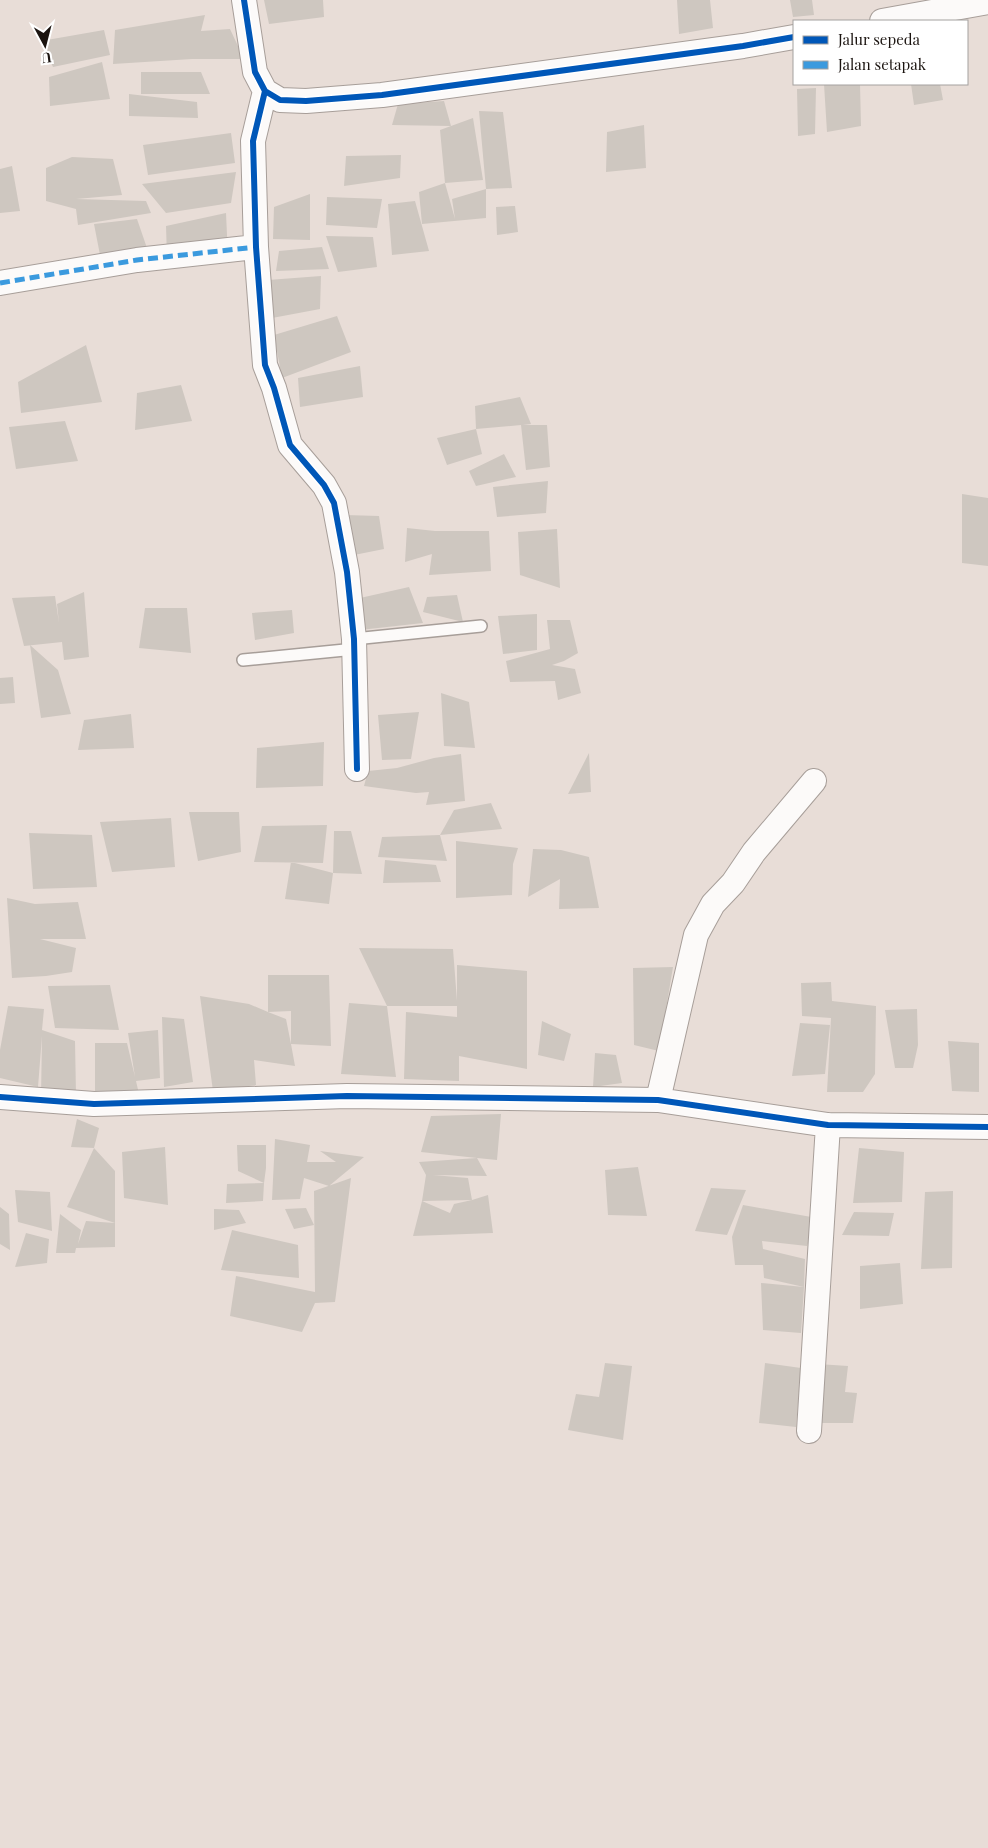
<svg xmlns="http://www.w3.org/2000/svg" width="988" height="1848" viewBox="0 0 988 1848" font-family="'Playfair Display',serif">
  <rect width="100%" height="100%" fill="#e8ddd7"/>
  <path fill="#cec7c0" d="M264,0H323L324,17L269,24Z
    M677,0H710L713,28L679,34Z
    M790,0H812L814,15L793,17Z
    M205,15L201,31L230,29L244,59H192L113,64L115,30Z
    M104,30L110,55L53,67L41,41Z
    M102,62L110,99L50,106L49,77Z
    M141,72H201L210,94H141Z
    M824,84H860L861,126L827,132Z
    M911,84H940L943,100L914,105Z
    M816,88L815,134L798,136L797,89Z
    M129,94L197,102L198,118L129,116Z
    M444,101L451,126L473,118L483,180L445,183L440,130L451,126L392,125L398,104Z
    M479,111L503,112L512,188L486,189Z
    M644,125L646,168L606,172L607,132Z
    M231,133L235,163L148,175L143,145Z
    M401,155L400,178L344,186L346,156Z
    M72,157L113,159L122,195L76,199L146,201L151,213L78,225L76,209L46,201V168Z
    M12,166L20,211L0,213V169Z
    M236,172L231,203L166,213L142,184Z
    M445,183L455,219L452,199L486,189V218L422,224L419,192Z
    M310,194V240L273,239L274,207Z
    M327,197L382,199L377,228L326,225Z
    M415,201L429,251L392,255L388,204Z
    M515,206L518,232L497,235L496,207Z
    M226,213L228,257H167L166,226Z
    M137,219L148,251L100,255L94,224Z
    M326,236L373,237L377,267L338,272Z
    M322,247L329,269L276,271L279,251Z
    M321,276L320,309L272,318L268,280Z
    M337,316L351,352L282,378L274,335Z
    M86,345L102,402L21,413L18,382Z
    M360,366L363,397L300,407L298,378Z
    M181,385L192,421L135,430L137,393Z
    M520,397L531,424L523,425H547L550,467L526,470L521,425L476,429L475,406Z
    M65,421L78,461L16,469L9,427Z
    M476,429L482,454L447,465L437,438Z
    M504,454L516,477L476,486L469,471Z
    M548,481L546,513L497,517L493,487Z
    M962,494L988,498V566L962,563Z
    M345,515L379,516L384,549L349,556Z
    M407,528L435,531H489L491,571L429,575L432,554L405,562Z
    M557,529L560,588L520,575L518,532Z
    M409,587L423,623L360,630V598Z
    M84,592L89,657L64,660L62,642L24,646L12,598L55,596L59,623L57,604Z
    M457,595L463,622L423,612L427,597Z
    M145,608H187L191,653L139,648Z
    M292,610L294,633L255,640L252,613Z
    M537,614V650L503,654L498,616Z
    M547,620H570L578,653L564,661L552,665L575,669L581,693L558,700L555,681L510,682L506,661L550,649Z
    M30,645L58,670L71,714L41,718Z
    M13,677L15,703L0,704V678Z
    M441,693L469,702L475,748L444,746Z
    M419,712L411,759L382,760L378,715Z
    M131,714L134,748L78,750L84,720Z
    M324,742L323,786L256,788L257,748Z
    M589,753L591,792L568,794Z
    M461,754L465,801L426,805L429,792L416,793L364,786L368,771L397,768L434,758Z
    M491,803L502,829L440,835L454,810Z
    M189,812H239L241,852L198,861Z
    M171,818L175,867L112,872L100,822Z
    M327,825L323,863L254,862L262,826Z
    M334,831H351L362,874L333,873Z
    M29,833L92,835L97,887L33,889Z
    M440,835L447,861L378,857L382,837Z
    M456,841L518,848L513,864L512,895L456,898Z
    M533,849L561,850L589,857L599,908L559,909L560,879L528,897Z
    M385,860L436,865L441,882L383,883Z
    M291,862L333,873L329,904L285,899Z
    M7,898L35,904L78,902L86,939H40L76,948L72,972L46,976L12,978Z
    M359,948L453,949L457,1001V965L527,971V1069L459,1056V1081L404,1079L406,1012L457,1017V1006H387Z
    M673,967L659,1051L634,1045L633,968Z
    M268,975H329L331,1046L291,1044L295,1066L254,1060L256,1085L213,1091L200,996L249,1004L268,1012L286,1019L291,1044V1011L268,1012Z
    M831,982L832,1001L876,1006L875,1074L863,1092H827L831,1018L802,1016L801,983Z
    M110,985L119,1030L55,1028L48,986Z
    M349,1003L387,1006L396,1077L341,1074Z
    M8,1006L44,1009L42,1030L75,1041L76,1095L41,1097L42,1036L38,1087L0,1078V1050Z
    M917,1009L918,1045L913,1068H895L885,1010Z
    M162,1017L184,1019L193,1082L164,1087Z
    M542,1021L571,1034L564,1061L538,1055Z
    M800,1023L830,1025L825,1074L792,1076Z
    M158,1030L160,1078L136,1081L139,1094L95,1095V1043H127L135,1077L128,1033Z
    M948,1041L979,1043V1092L952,1091Z
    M595,1053L616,1055L622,1083L593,1087Z
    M501,1114L497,1160L477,1158L487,1176L433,1175L468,1178L472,1200L488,1195L493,1233L413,1236L422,1201L450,1213L454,1204L472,1200L422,1201L426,1175L419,1162L477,1158L421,1152L431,1116Z
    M77,1119L99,1128L94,1148L71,1147Z
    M275,1139L310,1145L307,1162H336L320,1151L364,1157L329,1186L304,1178L300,1199L272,1200Z
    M237,1145H266V1168L264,1183L238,1171Z
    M165,1147L168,1205L124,1198L122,1152Z
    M94,1148L115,1171V1223L67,1207Z
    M859,1148L904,1152L902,1202L853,1203Z
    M638,1167L647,1216L608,1215L605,1170Z
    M351,1178L335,1302L315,1303L302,1332L230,1316L236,1276L315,1292L314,1191Z
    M264,1183L263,1201L226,1203L227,1184Z
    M711,1188L746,1190L727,1235L695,1231Z
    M15,1190L50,1192L52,1231L18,1222Z
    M953,1191L952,1268L921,1269L925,1192Z
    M743,1205L817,1218L807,1246L762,1241L763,1249L805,1259L804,1287L764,1278L763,1265H735L732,1237Z
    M0,1207L9,1214L10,1250L0,1244Z
    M306,1208L314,1225L294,1229L285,1209Z
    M214,1209L239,1210L246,1223L214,1230Z
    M854,1212L894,1213L889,1236L842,1235Z
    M60,1214L81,1230L78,1244L86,1221L115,1223V1247L76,1248L75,1253H56Z
    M232,1230L298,1245L299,1278L221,1270Z
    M26,1233L49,1239L47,1263L15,1267Z
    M900,1263L903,1304L860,1309V1266Z
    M761,1283L804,1287L801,1333L763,1330Z
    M605,1363L632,1366L623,1440L568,1430L576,1394L599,1397Z
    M765,1363L801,1368L796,1427L759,1423Z
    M818,1364L848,1366L845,1392L857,1393L853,1423H813Z"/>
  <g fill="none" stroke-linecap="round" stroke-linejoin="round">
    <g stroke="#a79e99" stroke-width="14">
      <path id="service" d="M354,639L481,626
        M243,660L355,649"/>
    </g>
    <g stroke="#a79e99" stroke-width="26">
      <path id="minor" d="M244,0L255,72L265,91L280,100L306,101L382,95L743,46L794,37
        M882,21L988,2
        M265,91L253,141L256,247L265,365L274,388L290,445L324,485L334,503L347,572L354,639L357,769
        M0,283L137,260L256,247
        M0,1097L94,1104L347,1096L658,1100L828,1125L988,1127
        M658,1100L696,935L713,904L733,883L754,852L814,781
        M809,1431L828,1125"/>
    </g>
    <use href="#service" stroke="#fcfaf9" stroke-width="11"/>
    <use href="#minor" stroke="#fcfaf9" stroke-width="24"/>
    <path stroke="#3b9ade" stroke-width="5" stroke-dasharray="10 5" stroke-linecap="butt" d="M0,283L137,260L256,247"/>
    <g stroke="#fff" stroke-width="9">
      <path id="cycleway" d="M244,0L255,72L265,91L280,100L306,101L382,95L743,46L794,37
        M265,91L253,141L256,247L265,365L274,388L290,445L324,485L334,503L347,572L354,639L357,769
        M0,1097L94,1104L347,1096L658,1100L828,1125L988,1127"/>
    </g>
    <use href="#cycleway" stroke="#0057b8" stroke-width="6"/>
  </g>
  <rect x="793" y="20" width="175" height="65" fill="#ffffff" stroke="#a4a19f"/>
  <rect x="803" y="36" width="25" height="8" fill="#0057b8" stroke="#a4a19f"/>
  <text x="838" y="45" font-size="15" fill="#1b1410">Jalur sepeda</text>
  <rect x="803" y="61" width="25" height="8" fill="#3b9ade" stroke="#a4a19f"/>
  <text x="838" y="70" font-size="15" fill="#1b1410">Jalan setapak</text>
  <g transform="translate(45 45) rotate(173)" stroke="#ffffff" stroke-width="4" paint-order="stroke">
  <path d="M0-4L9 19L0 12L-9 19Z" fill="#1b1410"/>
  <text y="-8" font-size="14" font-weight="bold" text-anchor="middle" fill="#1b1410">U</text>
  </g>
</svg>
